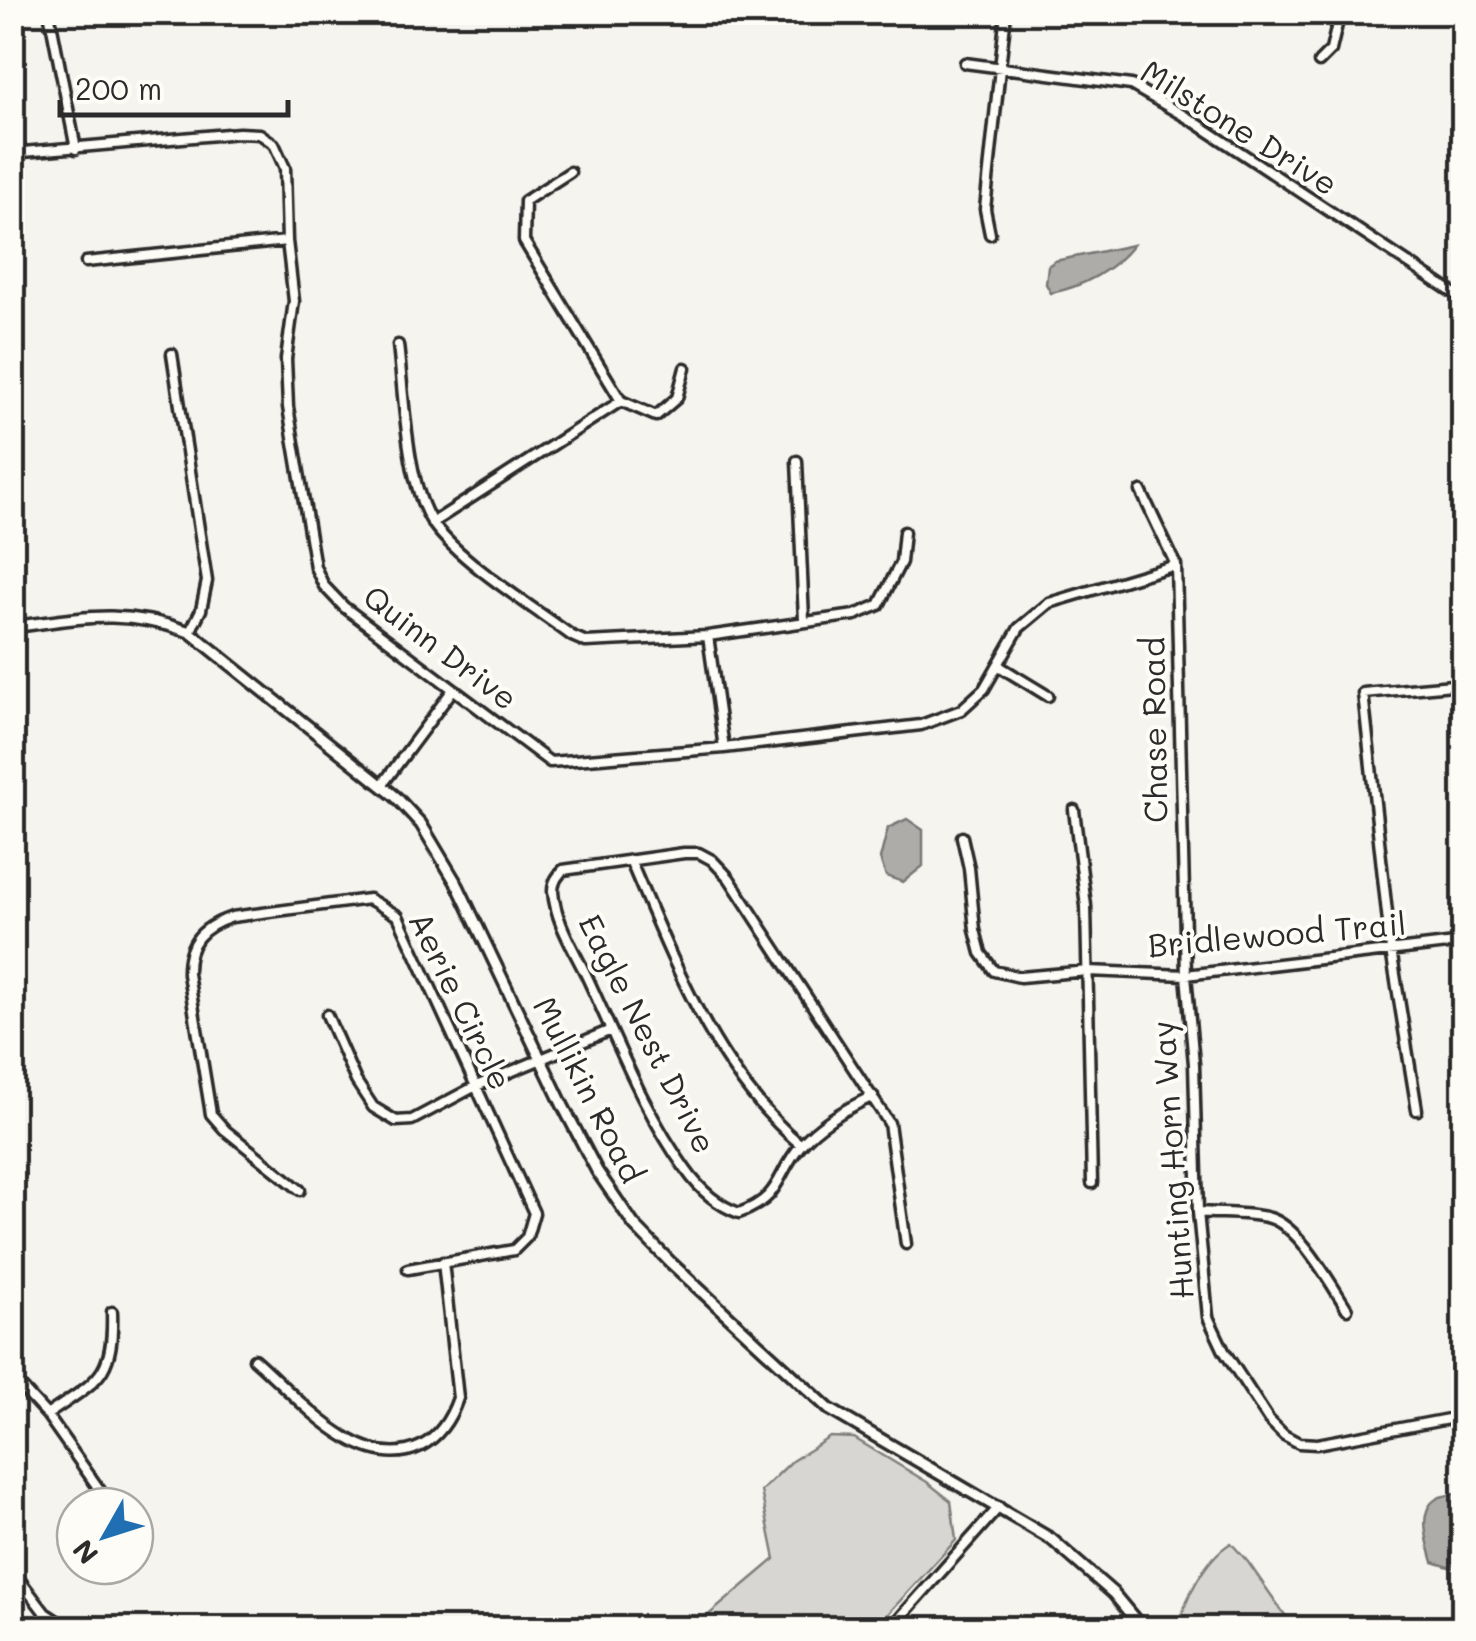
<svg xmlns="http://www.w3.org/2000/svg" width="1476" height="1641" viewBox="0 0 1476 1641" font-family="Mali,sans-serif">
  <rect width="100%" height="100%" fill="#f5f4ef"/>
  <filter id="ink" filterUnits="userSpaceOnUse"><feTurbulence type="fractalNoise" baseFrequency=".01" numOctaves="2"/><feDisplacementMap in="SourceGraphic" scale="20" xChannelSelector="R" yChannelSelector="G"/><feConvolveMatrix kernelMatrix="1 2 1 2 8 2 1 2 1" color-interpolation-filters="sRGB"/></filter>
  <g filter="url(#ink)">
    <path fill="#d7d6d2" stroke="#81807e" stroke-width="2.5" d="M830,1437L854,1438L927,1482L951,1501L956,1540L875,1628H693L775,1559L761,1491L792,1461Z
      M1231,1543L1248,1562L1294,1628H1179C1184,1599 1205,1559 1231,1543Z"/>
    <path fill="#adaca9" stroke="#797877" stroke-width="2.5" d="M1133,245C1114,270 1082,287 1051,293L1046,284L1048,266L1055,261Z
      M907,819L923,830V866L903,882L886,876L880,859L888,828Z
      M1463,1493V1566L1452,1568L1433,1562C1428,1544 1416,1509 1438,1498C1444,1495 1456,1494 1463,1493Z"/>
    <g fill="none" stroke-linecap="round" stroke-linejoin="round">
      <g stroke="#2b2b2b" stroke-width="15">
        <path id="minor" d="M49,12L76,149
          M1319,62L1331,50L1340,12
          M965,63L1131,85L1193,121L1464,300
          M12,153L239,133L260,134L274,144L285,168L287,241L294,301L286,359L288,407L315,567L324,586L344,607L550,762L724,748L921,725L961,710L984,689L1019,628L1049,603L1176,565
          M570,172L525,201L524,241L621,401L656,416L677,398L685,368
          M990,234L985,209L1006,12
          M86,262L287,241
          M398,345C404,393 406,487 434,525C462,563 533,607 572,636L586,642L708,636L855,615L879,605L901,562L904,532
          M172,354L207,581L201,610L190,632
          M797,461L804,620
          M1141,491L1176,565L1186,975L1194,1064L1198,1212L1208,1317L1224,1351L1269,1420L1284,1435L1299,1443L1317,1444L1464,1416
          M432,523L621,401
          M708,636L724,748
          M999,666L1048,696
          M382,785L452,691
          M1074,810L1086,906L1092,1183
          M962,837L969,868L975,930L981,953L994,971L1020,977L1088,971L1186,975L1464,942
          M630,860C673,960 716,1074 801,1145
          M327,1015L356,1081L373,1107L396,1121L412,1120L474,1087L611,1030
          M873,1096C847,1108 820,1123 801,1145C775,1175 783,1197 739,1213C717,1205 700,1190 686,1170C644,1112 617,1041 587,977C574,950 555,921 553,891C553,882 557,877 563,870L684,853H699L712,860L729,878L889,1123L906,1244
          M1417,1110L1391,950L1363,693L1464,684
          M300,1190L225,1130L211,1114L188,974C187,942 202,927 232,917L369,899L398,916L534,1213L527,1237L514,1250L408,1269
          M1198,1212C1220,1214 1248,1212 1270,1218C1300,1227 1330,1283 1347,1309
          M254,1359C297,1396 361,1476 421,1446C440,1436 451,1418 458,1398L443,1262
          M12,1377L47,1415L111,1506
          M47,1415C97,1380 114,1378 112,1312
          M12,1570L45,1613L68,1628
          M891,1628L999,1507"/>
      </g>
      <g stroke="#2b2b2b" stroke-width="16">
        <path id="tertiary" d="M12,627C82,618 122,608 190,632L396,797L421,824L458,886L563,1106L597,1171L634,1225L671,1263L829,1409L1051,1539L1113,1593L1142,1628"/>
      </g>
      <use href="#minor" stroke="#fdfcf7" stroke-width="8"/>
      <use href="#tertiary" stroke="#fdfcf7" stroke-width="9"/>
    </g>
  </g>
  <g text-anchor="middle" stroke-width="8" stroke-linejoin="round" paint-order="stroke">
    <g font-size="32" fill="#2b2b2b" stroke="#fdfcf7">
      <text transform="translate(1239 128) rotate(32)" y="11">Milstone Drive</text>
      <text transform="translate(440 648) rotate(37)" y="11">Quinn Drive</text>
      <text transform="translate(1155 730) rotate(-91)" y="11">Chase Road</text>
      <text transform="translate(1277 935) rotate(-5)" y="11">Bridlewood Trail</text>
      <text transform="translate(460 1001) rotate(64)" y="11">Aerie Circle</text>
      <text transform="translate(647 1034) rotate(63)" y="11">Eagle Nest Drive</text>
      <text transform="translate(588 1090) rotate(63)" y="11">Mullikin Road</text>
      <text transform="translate(1173 1160) rotate(-94)" y="11">Hunting Horn Way</text>
    </g>
  </g>
  <rect width="1476" height="1641" fill="none" stroke="#fdfcf7" stroke-width="50"/>
  <rect x="25" y="25" width="1426" height="1591" fill="none" stroke="#2b2b2b" stroke-width="4" filter="url(#ink)"/>
  <g transform="translate(105 1536) rotate(231)"><circle r="48" fill="#fdfcf7" stroke="#a9a8a5" stroke-width="2.5"/>
  <path d="M0-8L18 38L0 25L-18 38Z" fill="#1f6fb2"/>
  <text y="-15" font-size="28" font-weight="bold" text-anchor="middle" fill="#2b2b2b">N</text>
  </g>
  <path d="M60 100v15h228v-15" fill="none" stroke="#2b2b2b" stroke-width="5"/>
  <text x="75" y="100" font-size="30" fill="#2b2b2b" stroke="#fdfcf7" stroke-width="8" paint-order="stroke">200 m</text>
</svg>
